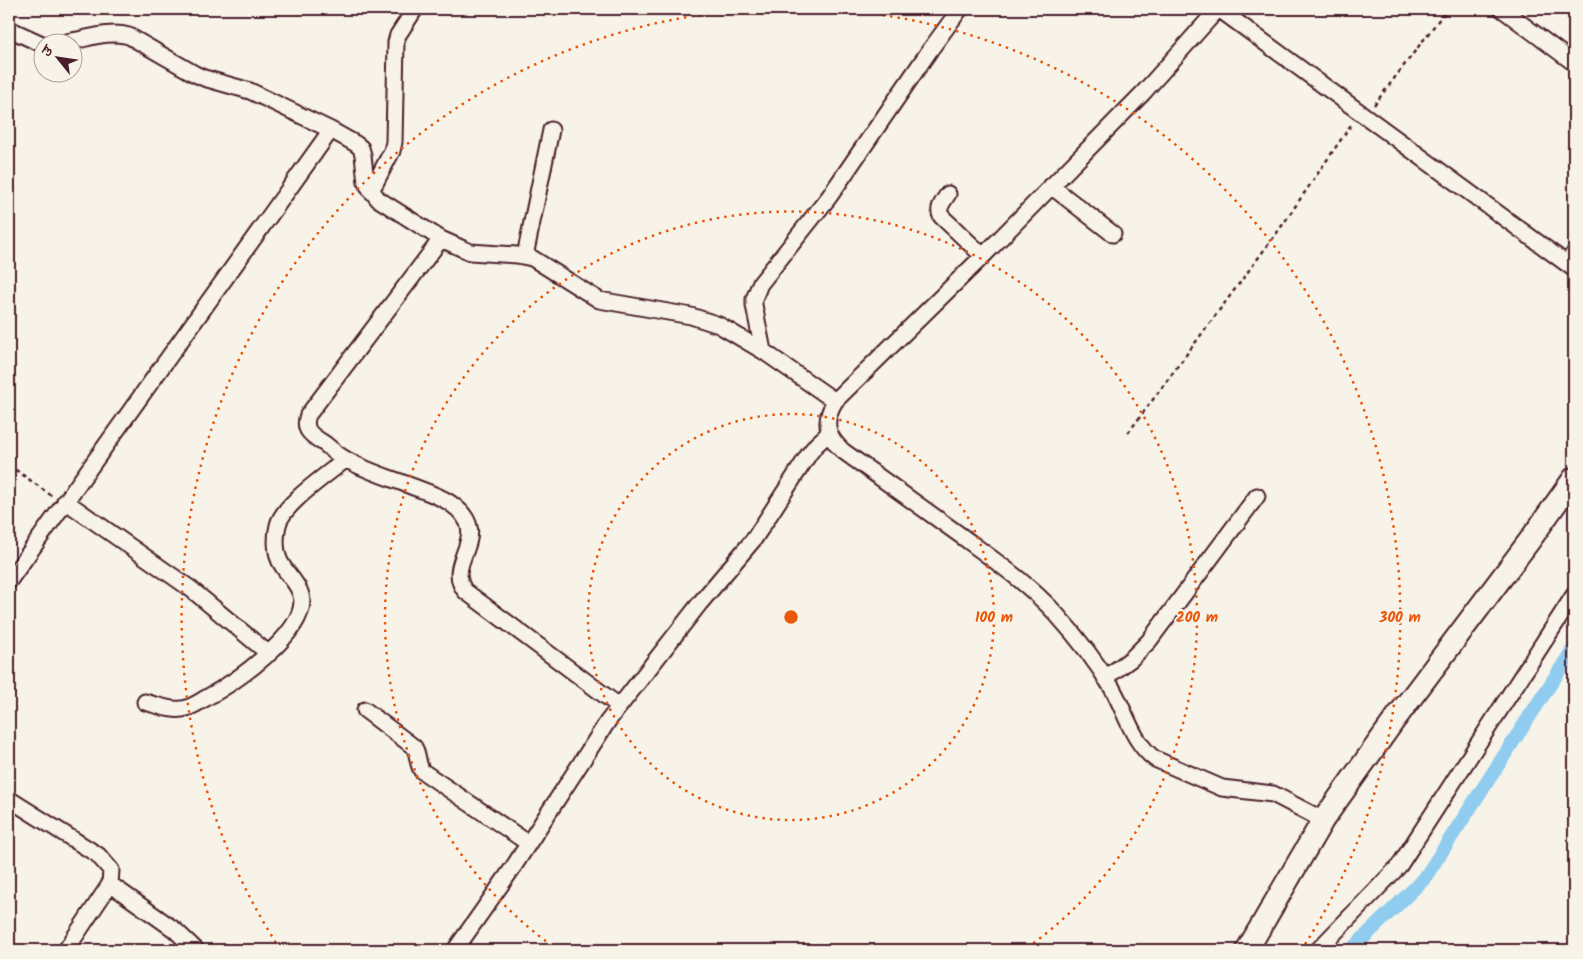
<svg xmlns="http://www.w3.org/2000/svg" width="1583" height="959" viewBox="0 0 1583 959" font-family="Kalam,'Playpen Sans Deva',sans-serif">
  <rect width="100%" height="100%" fill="#f7f3e8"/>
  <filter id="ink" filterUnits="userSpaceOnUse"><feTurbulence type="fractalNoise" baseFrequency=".02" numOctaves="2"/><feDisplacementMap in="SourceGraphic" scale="10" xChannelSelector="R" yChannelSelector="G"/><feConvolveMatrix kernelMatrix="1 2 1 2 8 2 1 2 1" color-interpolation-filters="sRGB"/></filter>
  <g filter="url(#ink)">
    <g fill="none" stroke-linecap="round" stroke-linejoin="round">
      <path stroke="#8fccef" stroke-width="14" d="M1351,950L1424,879L1574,648"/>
      <g stroke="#4a1f2b" stroke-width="11">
        <path id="lane" d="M1564,261L1574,247"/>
      </g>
      <g stroke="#4a1f2b" stroke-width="19">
        <path id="street" d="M1218,9L1143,93L983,256L835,401C823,421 826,436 843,451C882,479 921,507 960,535C994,560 1029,584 1057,615C1077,637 1097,663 1112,688C1126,712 1132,742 1155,759L1222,788L1273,794L1323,820
          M1219,9L1574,269
          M1502,9L1574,63
          M9,29L42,44
          M67,42C87,39 109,30 129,36L195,74L204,78L250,91L331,130L356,144L361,148L363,155L366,183L378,199L441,239L470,252L517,255L532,258L599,300L691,316L719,325L763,351L835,401
          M1051,186L1113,234
          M371,191L392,151L394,142L396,42L398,35L415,9
          M948,194C943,202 937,208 941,216L983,256
          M441,239L308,415C302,431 313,436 325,444C332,450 339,456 347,460C367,471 390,478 411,486C424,491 438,495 450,503C497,535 442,561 465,591L619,706
          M525,256L551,130
          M763,351L754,305V299L760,284L829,197L930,50L960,9
          M65,501L191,589L269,654
          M9,581L331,130
          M1105,678L1131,659L1149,641L1257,496
          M145,702C157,705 170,711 182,709C191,708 199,702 206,698C234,683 302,636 302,601C301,586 289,577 282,565C275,555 275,537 278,525C283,504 328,474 345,460
          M365,710L414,747C419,755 417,764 422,771L528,843
          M9,799L98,855L111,870L110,884L66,950
          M110,884L175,930L196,950
          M455,950L512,869L608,721L700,603L754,539L809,454L816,445L829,433
          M1318,950L1399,866L1574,595"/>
      </g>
      <g stroke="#4a1f2b" stroke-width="25">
        <path id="secondary" d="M1247,950L1323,820L1393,722L1530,540L1574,478"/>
      </g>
      <path stroke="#4a1f2b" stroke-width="2.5" stroke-dasharray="4 4" stroke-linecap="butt" d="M1374,105L1447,9
        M1128,433L1279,230L1353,122
        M9,465L52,496"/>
      <use href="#lane" stroke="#f7f3e8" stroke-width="8"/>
      <use href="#street" stroke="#f7f3e8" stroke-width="15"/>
      <use href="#secondary" stroke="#f7f3e8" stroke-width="21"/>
    </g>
  </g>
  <g fill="none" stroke="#e8590c" stroke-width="2.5" stroke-dasharray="2.5 5">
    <circle cx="791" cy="617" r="203"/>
    <path d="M558 950A406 406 0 1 1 1024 950"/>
    <path d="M280 949A609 609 0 0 1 759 9M823 9A609 609 0 0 1 1302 949"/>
  </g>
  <circle cx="791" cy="617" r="8" fill="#e8590c" stroke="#f7f3e8" stroke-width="2.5"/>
  <g font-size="15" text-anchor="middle" font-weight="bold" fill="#e8590c" stroke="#f7f3e8" stroke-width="4" stroke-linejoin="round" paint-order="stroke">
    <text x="994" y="622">100 m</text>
    <text x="1197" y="622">200 m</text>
    <text x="1400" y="622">300 m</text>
  </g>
  <rect width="1583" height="959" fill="none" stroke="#f7f3e8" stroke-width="30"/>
  <rect x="15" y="15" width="1553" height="929" fill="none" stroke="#4a1f2b" stroke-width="2" filter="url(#ink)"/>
  <g transform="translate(58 58) rotate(300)"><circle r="24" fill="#f7f3e8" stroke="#b29e9c"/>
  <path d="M0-4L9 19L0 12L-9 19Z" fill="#4a1f2b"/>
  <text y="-8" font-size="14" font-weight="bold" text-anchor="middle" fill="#4a1f2b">उ</text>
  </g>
</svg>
